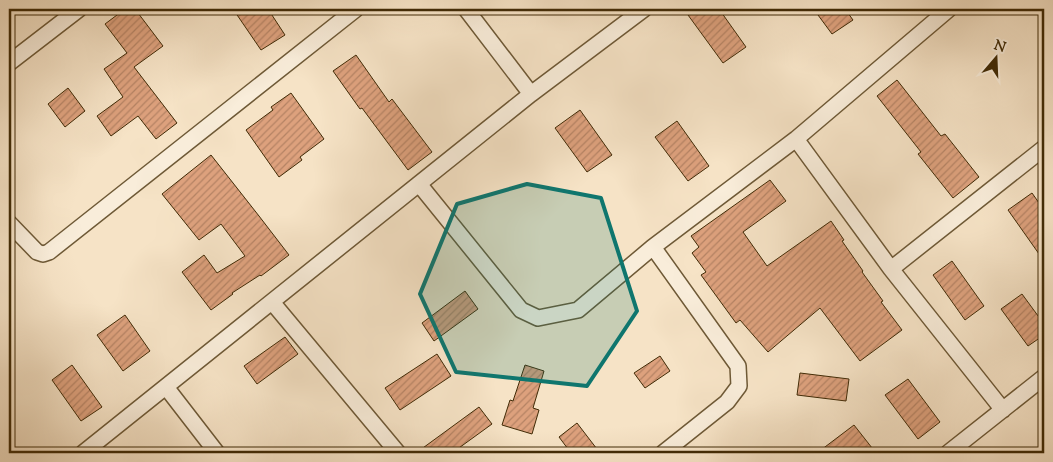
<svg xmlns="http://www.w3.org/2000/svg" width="1053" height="462" viewBox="0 0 1053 462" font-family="'Sorts Mill Goudy',serif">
  <defs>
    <pattern id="building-hatch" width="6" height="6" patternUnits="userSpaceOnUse" patternTransform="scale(1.25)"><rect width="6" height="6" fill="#dda17d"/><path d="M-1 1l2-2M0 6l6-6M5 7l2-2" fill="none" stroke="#b58364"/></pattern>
  </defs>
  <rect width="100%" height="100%" fill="#f6e3c6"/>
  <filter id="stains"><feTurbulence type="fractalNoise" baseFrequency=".004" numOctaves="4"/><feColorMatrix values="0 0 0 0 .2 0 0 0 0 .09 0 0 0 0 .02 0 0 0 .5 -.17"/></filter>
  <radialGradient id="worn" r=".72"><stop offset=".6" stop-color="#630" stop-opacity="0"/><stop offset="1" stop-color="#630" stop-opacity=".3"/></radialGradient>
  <path fill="url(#building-hatch)" stroke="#412b06" d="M125,9H135L163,46L134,67L177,123L156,139L138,116L111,136L97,116L123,97L104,69L127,53L105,24Z
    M233,9H268L285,35L261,50Z
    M698,9H719L746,47L723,63L688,15Z
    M827,9H845L853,20L832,34L818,15Z
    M356,55L389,102L392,99L432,152L408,170L362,108L360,109L333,71Z
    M897,80L941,136L945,134L979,177L953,198L918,154L921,152L877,96Z
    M68,88L85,111L65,127L48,104Z
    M291,93L324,139L300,157L302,160L279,177L246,130L273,110L271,107Z
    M580,110L612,155L587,172L555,128Z
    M677,121L709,166L688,181L655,137Z
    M211,155L259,216L289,255L261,276L260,275L232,293L233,294L211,310L182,272L204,255L217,273L245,256L221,224L199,240L162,194Z
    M770,180L786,201L743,232L767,266L831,221L844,240L842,241L863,271L862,272L883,301L881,302L902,330L860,361L820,308L768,352L740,320L736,323L701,275L706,272L692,253L699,247L691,236Z
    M1032,193L1044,210V261L1008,210Z
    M952,261L984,306L965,320L933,275Z
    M465,291L478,309L434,341L422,323Z
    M1022,294L1044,324V335L1028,346L1001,309Z
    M125,315L150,351L123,371L97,335Z
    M285,337L298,354L257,384L244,366Z
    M437,354L451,376L400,410L385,388Z
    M660,356L670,371L645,388L634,373Z
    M72,365L102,407L81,421L52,380Z
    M525,365L544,371L533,408L539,410L532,434L502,425L510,400L513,401Z
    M800,373L849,379L846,401L797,395Z
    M908,379L940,422L918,439L885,395Z
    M479,407L492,424L452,453H416Z
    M577,423L600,453H571L559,437Z
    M854,425L876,453H817Z"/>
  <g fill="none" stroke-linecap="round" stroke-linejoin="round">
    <g stroke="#6e5936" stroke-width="18">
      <path id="minor" d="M466,9L531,94
        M9,63L79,9
        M796,139L891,269L1003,410
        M419,184L521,310L538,318L578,310L653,247L796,139L949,9
        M9,223L37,252L43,254L49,252L356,9
        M653,247L738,366L739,386L727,402L663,453
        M891,269L1044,148
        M272,302L398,453
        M166,387L217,453
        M83,453L531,94L644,9
        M948,453L1044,377"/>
    </g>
    <use href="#minor" stroke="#f9edda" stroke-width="15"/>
  </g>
  <path fill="#0f766e" fill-opacity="0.2" stroke="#0f766e" stroke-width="4" stroke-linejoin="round" d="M527,184L601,198L637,311L587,386L456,372L420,294L457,204Z"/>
  <rect width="1053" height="462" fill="none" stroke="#f6e3c6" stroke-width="30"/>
  <rect x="10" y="10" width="1033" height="442" fill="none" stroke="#412b06" stroke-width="2.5"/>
  <rect x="15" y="15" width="1023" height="432" fill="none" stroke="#412b06"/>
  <g transform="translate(996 58) rotate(19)" stroke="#f9edda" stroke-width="4" paint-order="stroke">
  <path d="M0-4L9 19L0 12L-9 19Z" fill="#412b06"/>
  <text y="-8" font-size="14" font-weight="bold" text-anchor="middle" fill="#412b06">N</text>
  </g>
  <rect width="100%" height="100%" filter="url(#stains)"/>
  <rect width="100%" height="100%" fill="url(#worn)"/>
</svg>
